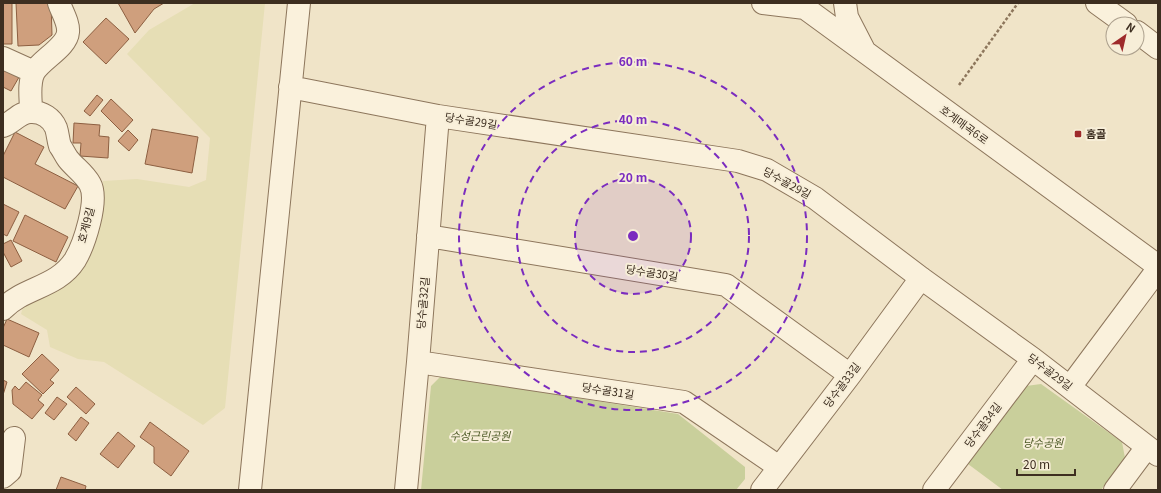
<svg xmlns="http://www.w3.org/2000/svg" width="1161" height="493" viewBox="0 0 1161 493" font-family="Georgia,'Noto Sans KR',serif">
  <rect width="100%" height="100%" fill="#f0e4c8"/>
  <path fill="#e6deb5" d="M195,3H265L225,408L203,425L104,362L78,359L50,347L47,330L21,314L24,303L99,223L103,181L137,179L189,187L206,180L210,138L127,54L149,30Z"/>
  <path fill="#c9cf9b" d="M441,376L678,414L745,467V479L736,490H421L431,386Z
    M1041,384L1122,442L1125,458L1101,490H1003L968,464L1026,386Z"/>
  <path fill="#cf9f7d" stroke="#8d5f41" d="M3,3H12V44H3Z
    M16,3H51L52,35L39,45L18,46Z
    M118,3H164L154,9L135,33Z
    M106,18L129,39L106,64L83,42Z
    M3,61L22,72L11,91L3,87Z
    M97,95L103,100L90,116L84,111Z
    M111,99L133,120L122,132L101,111Z
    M74,123L100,125L99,136L109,137L108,158L80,156L81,143H73Z
    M152,129L198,137L192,173L145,164Z
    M128,130L138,140L129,151L118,141Z
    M15,132L44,147L35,164L78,186L65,209L3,177V156Z
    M3,204L19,212L7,236L3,234Z
    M25,215L68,237L56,262L13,241Z
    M11,240L22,261L11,267L3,252V244Z
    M7,319L39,333L29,357L3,345V328Z
    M42,354L59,370L50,380L54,383L43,394L22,374Z
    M3,380L7,382L3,395Z
    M26,382L42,395L38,400L44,405L32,419L13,404L12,390L15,386L19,390Z
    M76,387L95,404L86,414L67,397Z
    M57,397L67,404L54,420L45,413Z
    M81,417L89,423L76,441L68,434Z
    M150,422L189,451L171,476L154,463V447L140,437Z
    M118,432L135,446L118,468L100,454Z
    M61,477L86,486L85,490H56Z"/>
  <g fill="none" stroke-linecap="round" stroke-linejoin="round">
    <g stroke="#8d765c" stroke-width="24">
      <path id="minor" d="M763,3L805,8L1158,266
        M845,3L847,17L864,50
        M1097,3L1126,24
        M1137,32L1158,48
        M3,58L34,72
        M290,87L438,116L738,161L767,170L815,198L921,278L1033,359L1158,455
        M31,111C31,99 28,83 34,72C42,59 67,47 68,32C69,23 62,12 59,3
        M3,126C13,123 20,111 32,112C42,112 52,118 56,128C58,134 58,140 60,146C63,150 65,155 68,159C75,168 84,173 90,184C99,200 84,245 75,260C57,288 24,287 3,309
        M428,236L726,285L850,375
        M418,362L684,402L779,467
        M1070,387L1158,269
        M3,477L10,471L14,438
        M250,490L299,3
        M406,490L418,362L438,116
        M762,490L850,375L921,278
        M934,490L1033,359
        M1115,490L1147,447"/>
    </g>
    <path stroke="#8d765c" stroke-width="2.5" stroke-dasharray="3 2" stroke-linecap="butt" d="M959,85L1018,3"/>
    <use href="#minor" stroke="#faf1dc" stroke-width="22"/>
  </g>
  <circle cx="633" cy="236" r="58" fill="#7b2cbf" fill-opacity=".12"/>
  <g fill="none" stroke="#7b2cbf" stroke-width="2" stroke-dasharray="7 5">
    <circle cx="633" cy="236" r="58"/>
    <circle cx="633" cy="236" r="116"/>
    <circle cx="633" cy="236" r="174"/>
  </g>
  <rect fill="#9e2a2b" stroke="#f7eed8" stroke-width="1.5" x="1074" y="130" width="8" height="8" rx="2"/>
  <g text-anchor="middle" stroke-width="4" stroke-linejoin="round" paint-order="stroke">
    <g font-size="11" fill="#3d2e20" stroke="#f7eed8">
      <text transform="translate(471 121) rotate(9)" y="4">당수골29길</text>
      <text transform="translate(964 125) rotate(36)" y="4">호계매곡6로</text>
      <text transform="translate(787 183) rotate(29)" y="4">당수골29길</text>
      <text transform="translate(86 225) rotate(-75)" y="4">호계9길</text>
      <text transform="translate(652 273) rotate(9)" y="4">당수골30길</text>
      <text transform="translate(423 303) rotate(-85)" y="4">당수골32길</text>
      <text transform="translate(1050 372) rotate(37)" y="4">당수골29길</text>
      <text transform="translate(842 385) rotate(-53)" y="4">당수골33길</text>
      <text transform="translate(608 391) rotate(9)" y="4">당수골31길</text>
      <text transform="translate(983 425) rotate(-53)" y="4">당수골34길</text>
    </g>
    <g font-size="11" font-weight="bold" fill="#3d2e20" stroke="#f7eed8" text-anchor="start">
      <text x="1086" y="138">홈골</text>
    </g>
    <g font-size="11" font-style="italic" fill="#4d5a26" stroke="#f7eed8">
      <text x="480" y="440">수성근린공원</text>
      <text x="1043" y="447">당수공원</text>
    </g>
  </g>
  <circle cx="633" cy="236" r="6" fill="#7b2cbf" stroke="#f7eed8" stroke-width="2"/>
  <g font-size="12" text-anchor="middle" font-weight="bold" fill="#7b2cbf" stroke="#f7eed8" stroke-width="4" stroke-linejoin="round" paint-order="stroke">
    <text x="633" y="66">60 m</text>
    <text x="633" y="124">40 m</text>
    <text x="633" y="182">20 m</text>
  </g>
  <rect width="1161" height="493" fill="none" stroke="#3d2e20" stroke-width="8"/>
  <g transform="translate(1125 36) rotate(34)"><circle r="19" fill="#f7eed8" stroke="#ada18e"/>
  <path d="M0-3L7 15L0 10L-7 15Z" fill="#9e2a2b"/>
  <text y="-6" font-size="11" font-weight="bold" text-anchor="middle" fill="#3d2e20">N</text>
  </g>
  <path d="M1017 469v6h58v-6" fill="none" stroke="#3d2e20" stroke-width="2"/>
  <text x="1023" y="469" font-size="12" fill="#3d2e20" stroke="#f7eed8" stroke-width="3" paint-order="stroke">20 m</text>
</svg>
